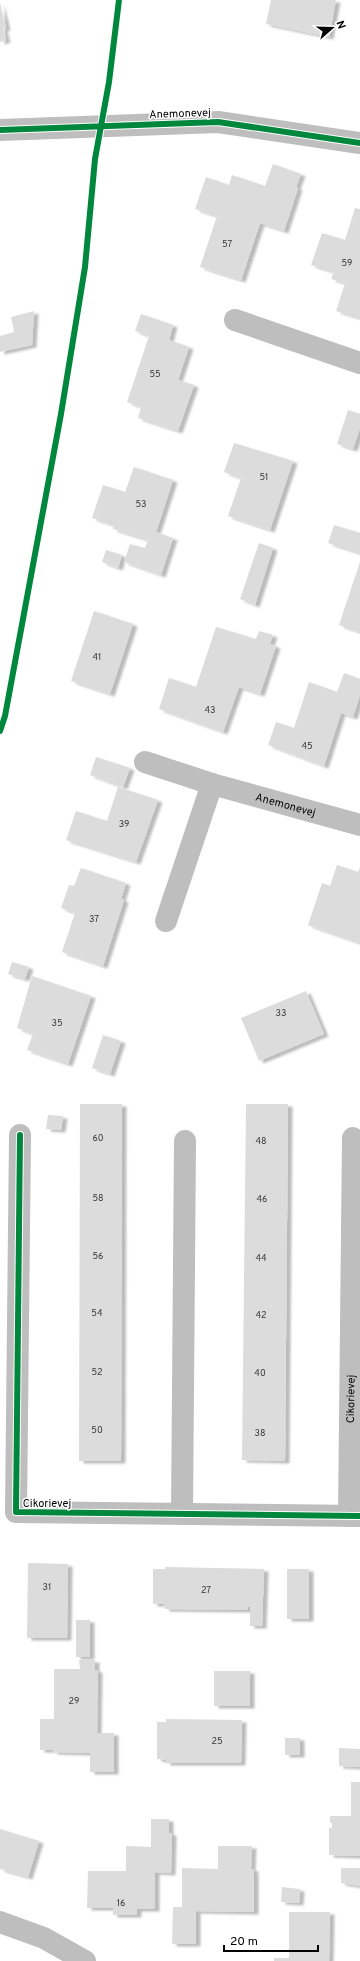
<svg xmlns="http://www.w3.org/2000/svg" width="360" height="1961" viewBox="0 0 360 1961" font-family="Overpass,sans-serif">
  <defs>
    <filter id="shadow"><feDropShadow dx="4.5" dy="2.5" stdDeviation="1" flood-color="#0004"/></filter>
  </defs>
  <rect width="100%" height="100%" fill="#fff"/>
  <path fill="#dcdcdc" filter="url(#shadow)" d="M271,0H336L329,37L266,24Z
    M0,3L6,28L3,29L6,40L0,42Z
    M273,164L301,174L296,187L298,188L284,231L260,223L241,280L200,267L217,216L195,209L206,177L229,185L232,175L265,186Z
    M355,208L360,209V318L336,311L345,283L331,279L334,272L311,265L322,233L345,240Z
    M34,311L32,345L0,352V336L14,332L11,317Z
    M141,314L173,325L169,340L189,347L178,380L194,385L178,431L138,418L141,407L127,402L149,336L135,331Z
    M348,410L360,414V428L353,449L337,444Z
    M234,443L293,461L270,530L228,516L241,478L224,472Z
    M134,467L173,480L156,532L173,538L161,575L124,562L130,544L145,548L148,540L113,529L114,525L92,518L103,485L125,492Z
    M334,525L360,533V553L328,543Z
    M259,543L273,548L255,605L240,599Z
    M106,550L122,555L118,568L102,562Z
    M360,562V632L339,625Z
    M94,611L133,624L110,694L71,681Z
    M216,627L256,639L259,631L273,635L270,644L276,646L260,694L239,687L223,732L159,709L169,678L196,687Z
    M344,673L360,679V695L353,717L341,713L324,766L268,745L276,722L294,728L309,682L337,692Z
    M96,757L130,768L123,787L90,775Z
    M118,787L158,800L136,862L66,840L76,811L107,821Z
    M337,865L358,872L360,867V943L308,925L322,883L330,886Z
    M81,868L126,883L121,899L124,900L103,966L62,952L75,913L61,908L69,885L74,886Z
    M12,962L29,967L25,979L8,974Z
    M32,976L91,996L68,1064L27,1050L33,1034L17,1028Z
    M306,991L324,1034L259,1061L241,1018Z
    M103,1035L121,1041L110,1074L92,1068Z
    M80,1104H122L121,1461H79Z
    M246,1104H288L285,1461L242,1460Z
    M48,1115L63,1116L61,1130L46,1129Z
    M28,1563L68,1564L67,1638H27Z
    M165,1567L264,1569L262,1626H250V1607H248V1610L165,1609L164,1604H153V1569H165Z
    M287,1569H309V1619H287Z
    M76,1620H90V1657H76Z
    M79,1660H95V1670H98L97,1733H114V1772H90V1753L53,1752V1750H40V1719H54V1669H80Z
    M214,1671H250V1706H214Z
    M166,1719L242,1720L241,1763H166V1760L157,1759V1722H166Z
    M285,1738H300V1755H285Z
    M339,1748L360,1749V1767L339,1766Z
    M351,1782H360V1856L329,1855V1828H332V1823H330V1816H351Z
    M151,1819H169V1833H172L171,1873L155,1872V1909H137V1915H113V1908H87L88,1871H126V1846L151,1847Z
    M0,1829L39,1841L28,1877L0,1869Z
    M218,1846H252L251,1869H254V1912L196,1911V1944H172L173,1907H182V1868L218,1869Z
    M341,1868H360V1886L341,1883Z
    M282,1887L300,1889L299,1903L281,1902Z
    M289,1912H330L329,1961H274V1958H289Z"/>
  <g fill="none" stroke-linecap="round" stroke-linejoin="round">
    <g stroke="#bebebe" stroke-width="22">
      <path d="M0,130L218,122L360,143"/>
      <path d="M235,320L360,363"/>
      <path id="s1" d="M145,762L212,784L360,825"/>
      <path d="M166,921L212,784"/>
      <path d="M20,1135L16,1512L360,1516"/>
      <path d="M182,1514L185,1141"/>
      <path id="s2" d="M349,1516L353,1138"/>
      <path d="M0,1922L44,1938L85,1961"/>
    </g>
    <g stroke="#fff" stroke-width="8">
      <path id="cycleway" d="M0,130L218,122L360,143
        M0,731L5,716L61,414L85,267L95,159L109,82L119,0
        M20,1135L16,1512L360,1516"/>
    </g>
    <use href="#cycleway" stroke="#00873e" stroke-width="6"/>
  </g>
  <g text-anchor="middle" stroke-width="3" stroke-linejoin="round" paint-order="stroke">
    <g font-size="9" fill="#373737">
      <text x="227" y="247">57</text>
      <text x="347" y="266">59</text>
      <text x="155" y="377">55</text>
      <text x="264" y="480">51</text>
      <text x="141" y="507">53</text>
      <text x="97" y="660">41</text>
      <text x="210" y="713">43</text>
      <text x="307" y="749">45</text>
      <text x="124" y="827">39</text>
      <text x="94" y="922">37</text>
      <text x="281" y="1016">33</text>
      <text x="57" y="1026">35</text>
      <text x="98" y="1141">60</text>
      <text x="261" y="1144">48</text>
      <text x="98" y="1201">58</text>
      <text x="262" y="1202">46</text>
      <text x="98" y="1259">56</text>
      <text x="261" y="1261">44</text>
      <text x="97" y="1316">54</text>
      <text x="261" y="1318">42</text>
      <text x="97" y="1375">52</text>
      <text x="260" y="1376">40</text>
      <text x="97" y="1433">50</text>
      <text x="260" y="1436">38</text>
      <text x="47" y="1590">31</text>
      <text x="206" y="1593">27</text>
      <text x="74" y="1704">29</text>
      <text x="217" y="1744">25</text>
      <text x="121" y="1906">16</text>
    </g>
    <g font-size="11" fill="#000" stroke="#fff">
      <text transform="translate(180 113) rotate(-2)" y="4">Anemonevej</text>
      <text dy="4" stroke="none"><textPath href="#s1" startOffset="147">Anemonevej</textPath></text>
      <text dy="4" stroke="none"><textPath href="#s2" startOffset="117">Cikorievej</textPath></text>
      <text x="47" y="1507">Cikorievej</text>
    </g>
  </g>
  <g transform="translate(332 28) rotate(70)" stroke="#ffffff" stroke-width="3" paint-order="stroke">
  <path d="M0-3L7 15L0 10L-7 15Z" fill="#000000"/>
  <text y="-6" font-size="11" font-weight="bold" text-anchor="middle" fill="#000000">N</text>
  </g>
  <path d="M224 1945v6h94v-6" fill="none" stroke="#000000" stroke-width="2"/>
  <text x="230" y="1945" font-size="12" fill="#000000" stroke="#ffffff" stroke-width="3" paint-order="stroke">20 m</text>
</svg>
